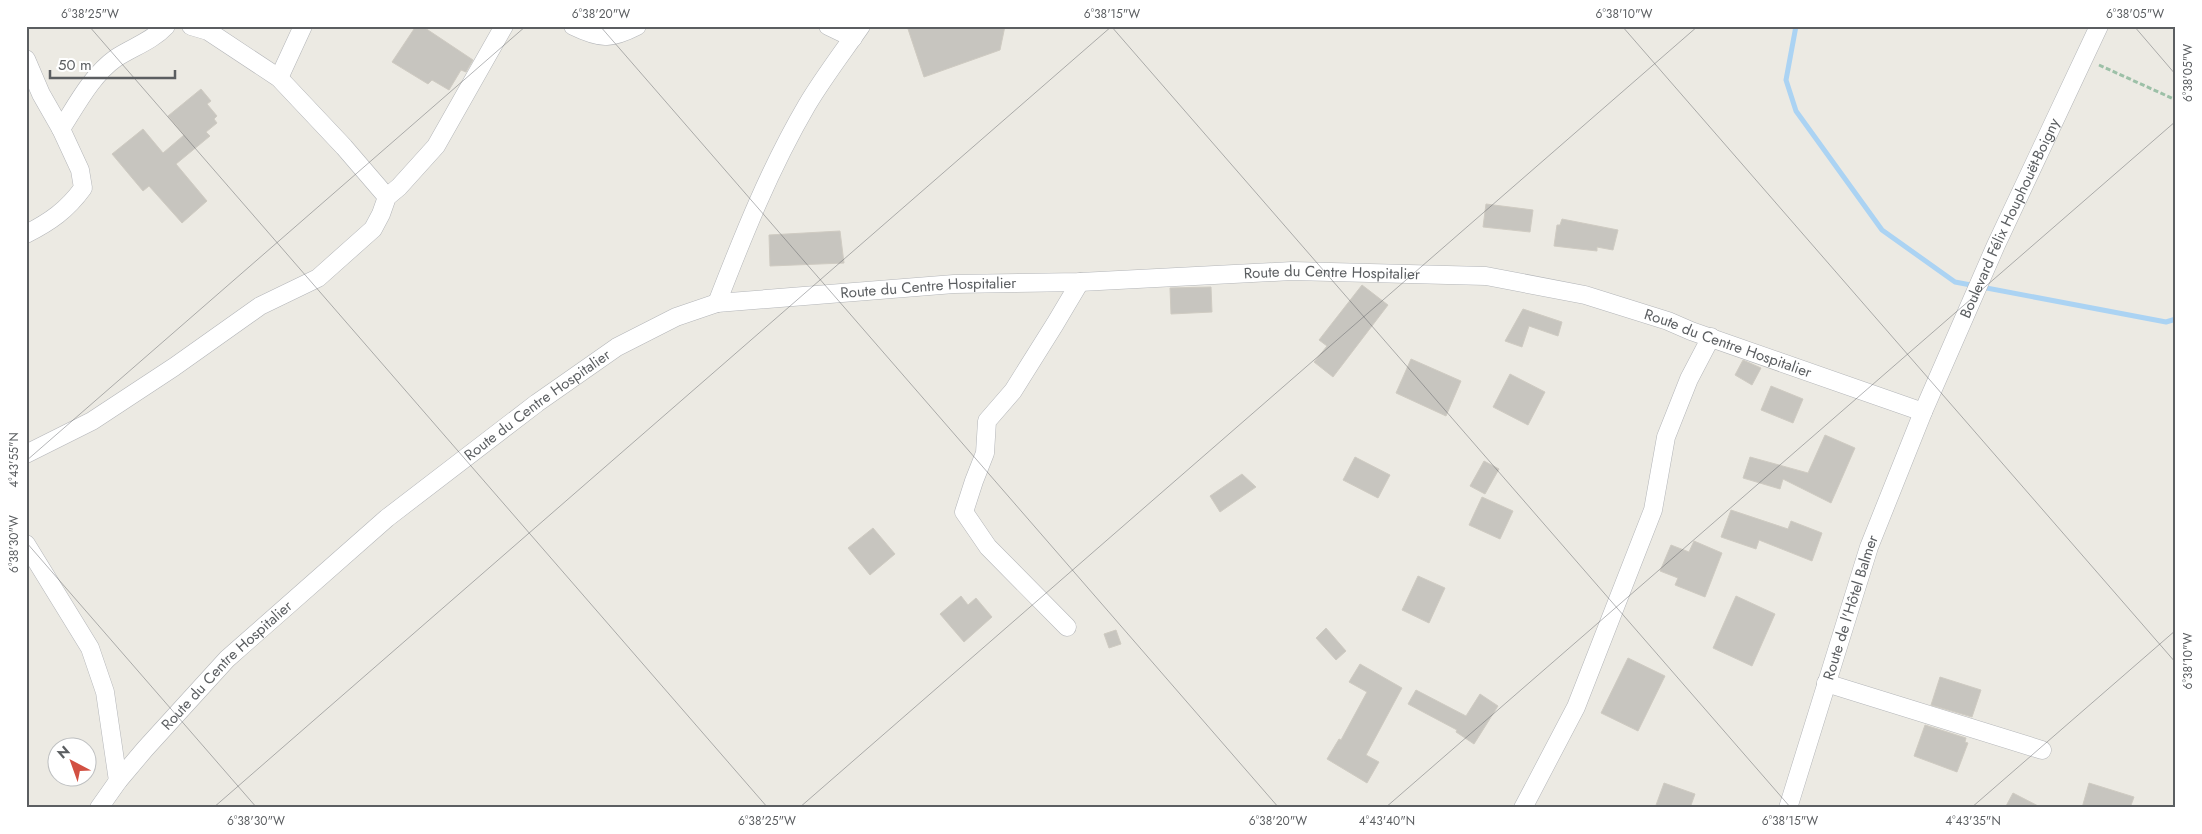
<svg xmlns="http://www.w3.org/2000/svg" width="2202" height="834" viewBox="0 0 2202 834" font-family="Jost,sans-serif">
  <rect width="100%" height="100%" fill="#eceae3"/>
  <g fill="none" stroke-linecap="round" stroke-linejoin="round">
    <path stroke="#abd3f3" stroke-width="5" d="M1796,26L1786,80L1796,111L1882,230L1955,282L2166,322L2176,319"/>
  </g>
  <path fill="#c7c5bf" stroke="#cfcbc2" d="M416,26H422L473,60L466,72L461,70L449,90L432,80L428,84L392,62Z
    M907,26H1005L1000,50L924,77Z
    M201,89L211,101L207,104L217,116L214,119L217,123L206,132L210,136L176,164L207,201L182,223L149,186L143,191L112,154L143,129L163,153L184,135L168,116Z
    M1486,204L1533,210L1530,232L1483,227Z
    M1562,219L1618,230L1613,250L1597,247V251L1554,246L1557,225H1560Z
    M840,231L844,263L770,266L769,235Z
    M1362,285L1388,305L1333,377L1314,362L1327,346L1319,340Z
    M1211,287L1212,312L1171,314L1170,288Z
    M1523,309L1562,322L1558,336L1529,326L1522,347L1505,341Z
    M1411,359L1461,381L1446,416L1396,393Z
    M1743,360L1761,368L1752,385L1735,375Z
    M1510,374L1545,392L1528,425L1493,407Z
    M1771,386L1803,399L1793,423L1761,410Z
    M1825,435L1855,448L1831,503L1783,479L1780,489L1743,478L1750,457L1808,473Z
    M1355,457L1390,475L1378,498L1343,480Z
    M1484,461L1499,469L1485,494L1470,486Z
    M1242,474L1256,487L1220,512L1210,496Z
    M1482,497L1513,511L1500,539L1469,525Z
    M1731,510L1788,529L1791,521L1822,533L1812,561L1759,540L1756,549L1721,537Z
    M873,528L895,554L870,575L848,548Z
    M1694,541L1722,553L1705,597L1675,585L1678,578L1660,571L1671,545L1689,552Z
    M1418,576L1445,588L1429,623L1402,610Z
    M961,596L968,605L976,598L992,617L964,642L940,614Z
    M1736,596L1775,614L1752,666L1713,648Z
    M1326,628L1346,651L1336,660L1316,638Z
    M1116,630L1121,644L1109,648L1104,634Z
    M1628,658L1665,676L1638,731L1601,713Z
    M1360,664L1402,688L1366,755L1379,762L1367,783L1327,759L1339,739L1341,740L1367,692L1349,682Z
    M1940,677L1981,690L1972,717L1931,705Z
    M1416,690L1466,716L1480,694L1498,706L1474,744L1456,732L1457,730L1408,704Z
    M1925,725L1966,738L1965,742L1968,743L1957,772L1914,756Z
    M1664,783L1695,794L1690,808H1655Z
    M2089,783L2134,797L2130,808H2082Z
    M2013,793L2042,808H2005Z"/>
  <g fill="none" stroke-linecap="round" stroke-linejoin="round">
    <g stroke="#b3b5b8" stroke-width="19">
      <g id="minor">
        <path d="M191,26L208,31L279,78L344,147L387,197"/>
        <path d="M573,26C600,39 610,40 637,26"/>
        <path d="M828,26L853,38"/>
        <path d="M26,59L41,94L61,129"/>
        <path d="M279,78L303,26"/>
        <path d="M26,234C50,222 67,210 83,188L80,170L61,129C77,104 92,75 116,58C133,47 152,41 166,26"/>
        <path d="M717,303C743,236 770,168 807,105C823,78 843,52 861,26"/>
        <path d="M26,454L92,421L174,367L260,306L318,278L373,229L381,214L387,197L399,187L436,146L504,26"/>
        <path d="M26,544L90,648L105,692L118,781"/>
        <path d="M1067,627L988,547L964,512L974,481L985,453L987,421L1013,391L1055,324L1080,282"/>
        <path d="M1826,683L2042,750"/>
        <path id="s1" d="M99,808L118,781L145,749L227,659L387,518L537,403L617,347L676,317L717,303L954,284L1080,282L1292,271L1486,276L1585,295L1668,321L1691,331L1923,412"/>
        <path d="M1523,808L1576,707L1653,510L1666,437L1689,379L1711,337"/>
        <path id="s2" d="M1788,808L1869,547L1923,412L1996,245L2099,26"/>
      </g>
    </g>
    <path stroke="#9cc0a7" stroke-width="3" stroke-dasharray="5 2.5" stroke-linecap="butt" d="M2099,65L2176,100"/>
    <use href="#minor" stroke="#fff" stroke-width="18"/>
  </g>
  <path fill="none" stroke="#5b5e61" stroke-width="1" stroke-opacity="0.45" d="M89,26L768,808M600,26L1279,808M1111,26L1791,808M1622,26L2176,663M2134,26L2176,75M26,461L526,26M26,542L257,808M213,808L1112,26M799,808L1698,26M1385,808L2176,121M1971,808L2176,630"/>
  <g text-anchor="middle" stroke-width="5" stroke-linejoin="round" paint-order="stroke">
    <g font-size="15" fill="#5b5e61" stroke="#fff">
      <text dy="5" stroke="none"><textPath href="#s2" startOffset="631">Boulevard Félix Houphouët-Boigny</textPath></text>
      <text dy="5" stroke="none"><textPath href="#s1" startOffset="1422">Route du Centre Hospitalier</textPath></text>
      <text dy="5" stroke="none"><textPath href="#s1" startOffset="1018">Route du Centre Hospitalier</textPath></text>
      <text dy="5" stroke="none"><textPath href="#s1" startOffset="1828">Route du Centre Hospitalier</textPath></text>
      <text dy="5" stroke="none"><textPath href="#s1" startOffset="598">Route du Centre Hospitalier</textPath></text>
      <text dy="5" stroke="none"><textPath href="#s2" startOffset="210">Route de l'Hôtel Balmer</textPath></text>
      <text dy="5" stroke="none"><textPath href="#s1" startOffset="192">Route du Centre Hospitalier</textPath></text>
    </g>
  </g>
  <rect width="2202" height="834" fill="none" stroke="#ffffff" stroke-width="55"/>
  <g transform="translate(72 762) rotate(319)"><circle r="24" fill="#ffffff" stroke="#bdbfc0"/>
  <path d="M0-4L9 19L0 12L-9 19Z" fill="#d25042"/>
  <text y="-8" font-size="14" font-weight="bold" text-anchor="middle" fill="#5b5e61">N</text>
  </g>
  <path d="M50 70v8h125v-8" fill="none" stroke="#5b5e61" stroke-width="2.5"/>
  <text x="58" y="70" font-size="15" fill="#5b5e61" stroke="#ffffff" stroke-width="4" paint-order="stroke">50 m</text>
  <rect x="28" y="28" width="2146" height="778" fill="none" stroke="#5b5e61" stroke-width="2"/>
  <g font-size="12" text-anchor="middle" fill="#5b5e61">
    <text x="90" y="18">6°38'25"W</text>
    <text x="601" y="18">6°38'20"W</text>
    <text x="1112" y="18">6°38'15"W</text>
    <text x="1624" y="18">6°38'10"W</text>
    <text x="2135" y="18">6°38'05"W</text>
    <text transform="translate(2188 73) rotate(-90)" y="4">6°38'05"W</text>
    <text transform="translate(14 460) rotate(-90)" y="4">4°43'55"N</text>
    <text transform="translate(14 544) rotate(-90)" y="4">6°38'30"W</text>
    <text transform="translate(2188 661) rotate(-90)" y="4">6°38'10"W</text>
    <text x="256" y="825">6°38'30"W</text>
    <text x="767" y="825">6°38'25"W</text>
    <text x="1278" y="825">6°38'20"W</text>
    <text x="1387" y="825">4°43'40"N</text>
    <text x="1790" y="825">6°38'15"W</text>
    <text x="1973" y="825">4°43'35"N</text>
  </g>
</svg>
